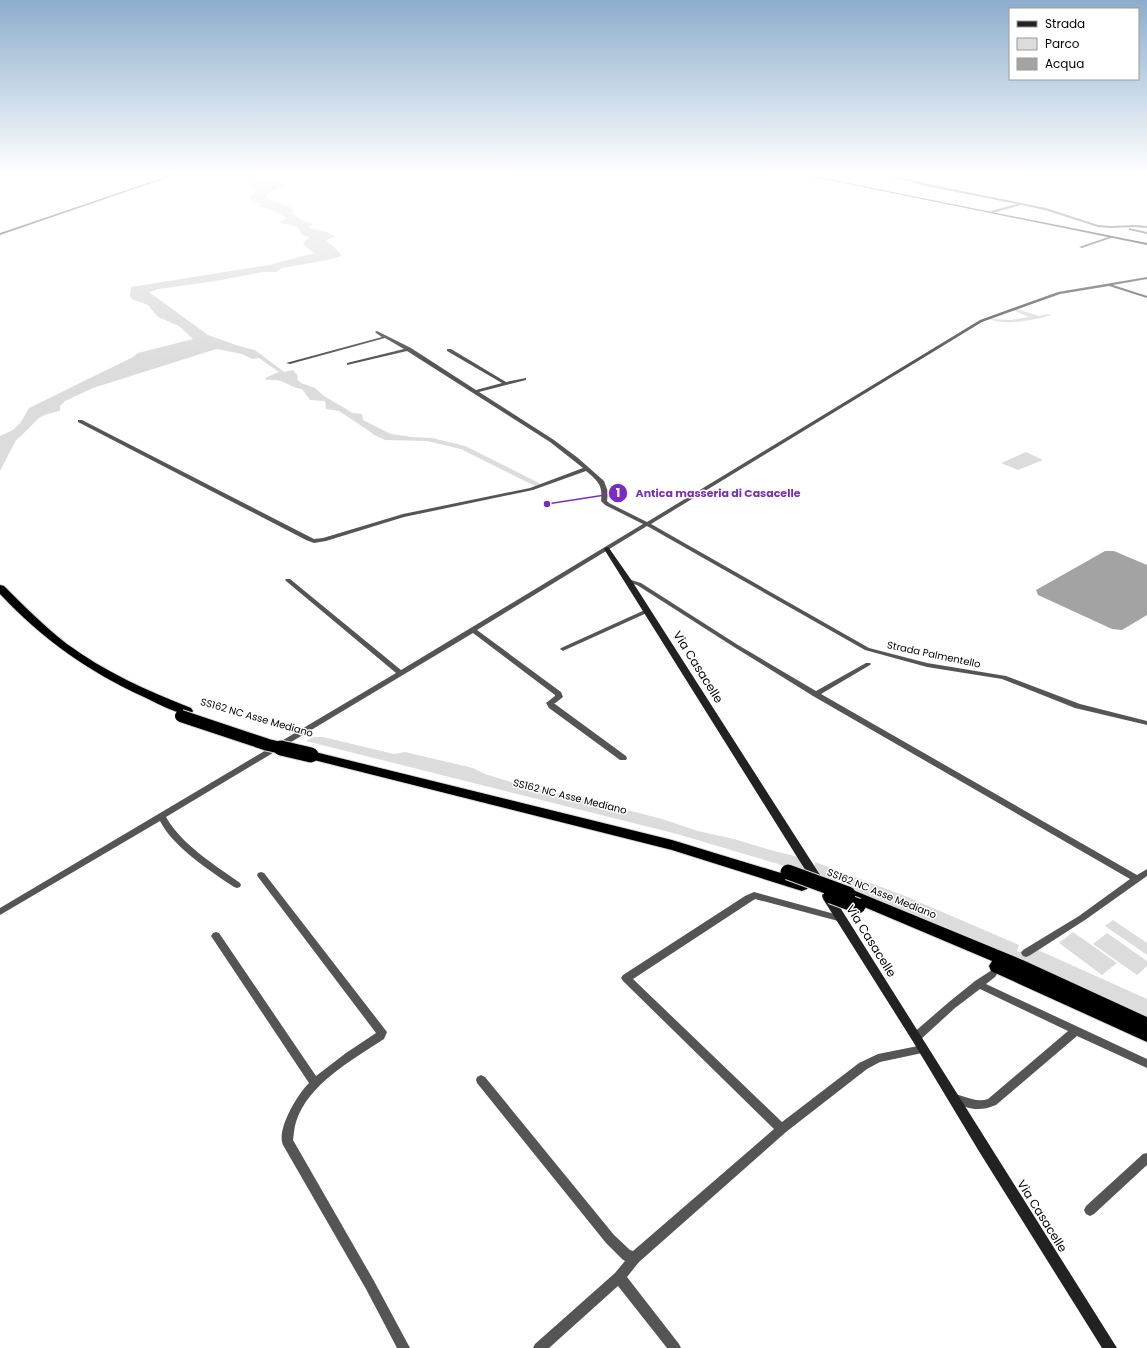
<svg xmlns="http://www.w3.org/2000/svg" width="1147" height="1348" viewBox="0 0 1147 1348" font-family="Poppins,sans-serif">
  <rect width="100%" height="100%" fill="#fff"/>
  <path fill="#dcdcdc" d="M255,173H272L270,176L271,179L286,184L271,191L266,198L290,207L293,209V214L303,221L313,224L309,228L327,232L334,236V237L326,240L340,253L341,256L328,260L282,268L276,272H263L216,281L159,289L149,292L208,335L239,346L255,350L284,372L293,370L298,376L297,379L301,383L315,388L324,396L353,413L362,414L363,420L391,434L412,437L432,438L465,446L541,484L535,486L461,449L427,441L385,440L374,435L369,431L339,411L326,409L325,401L310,400L302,389C289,388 285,378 267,380L265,378L279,372L259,358L252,359L242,354L217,349L210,351L93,388L65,401L60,406V411L47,414L39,418L22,435L16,440L0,471V436L13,430L21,422L29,408L133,357L138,353L193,339L179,326L158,317L148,305L132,299L130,296L131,287L269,265L314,253L304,245L303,243L310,237L302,235C299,223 288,226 279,222L287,218L274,211L260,207L259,206L261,204L251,200L249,196L256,190L250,186L254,183L255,181L253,179L258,177Z
    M1017,309L1039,316L1048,314L1052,315C1033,320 1008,326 989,319L1010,320L1029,317L1013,310Z
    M1026,452L1043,460L1018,470L1001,463Z
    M314,737H323L394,754L405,752L473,768L485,774L517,784L582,798L662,819L698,831L734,839L767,849L798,857L805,872L677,834L306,741Z
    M815,862L905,896L1019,945L1017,951L1028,957L1038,950L1147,999V1019L821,879L814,867Z
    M1113,920L1147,943V955L1105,926Z
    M1073,932L1117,963L1102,975L1059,943Z
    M1107,933L1147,961V966L1137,975L1093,944Z"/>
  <path fill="#a3a3a3" d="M1105,551H1114L1147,565V615L1122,630L1112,629L1038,595L1036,590Z"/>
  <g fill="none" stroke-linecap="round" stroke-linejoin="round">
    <path stroke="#d9d9d9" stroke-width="8" stroke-dasharray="8 4.5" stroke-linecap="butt" d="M1010,962L1026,953"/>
    <g stroke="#dbdbdb" stroke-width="2">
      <path id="highway" d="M0,585L4,586C24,606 44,626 67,644C105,672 148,691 191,708L193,711L191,714L187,715C172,711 158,704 144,697C89,672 42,639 0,594Z
        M311,751L672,840L807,881L810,885L807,889L802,891L672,850L306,758L304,755L306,752Z
        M848,888L1025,961L1147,1017V1042L991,971L989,966L992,961L843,898L840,894L843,890Z"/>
    </g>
    <path fill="#555" fill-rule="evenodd" d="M878,173H880L942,187L1046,208L1098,225L1111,226L1135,225L1147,226V228L1135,227L1111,228L1098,227L1045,210L1021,205L992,213L991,211L1017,204L921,185Z
      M1129,228L1147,232V234L1129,230Z
      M1111,236L1114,237L1082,248L1079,247Z
      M1147,277V279L1113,285L1147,296V298L1109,286L1060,294L982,322L651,524L869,648L927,663L1006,676L1080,704L1147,721V725L1075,708L1002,679L927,667L865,650L647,526L477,630L561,692L563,697L554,704H555L626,756L627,758L626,760H620L549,708L546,703L555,696V695L473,633L166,817C181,844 215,865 240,883L241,885L240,887L237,888L234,887C209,870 174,848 160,821L0,915V908L396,673L286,581L285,580L286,579H290L401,670L643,524L605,505L601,501C603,485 598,481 586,471L533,490L404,517L326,541L314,543L306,540L78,422V420H82L314,539L323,538L403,514L530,488L583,468L550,442L407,351L347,365V363L404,349L385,338L290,364L286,363L382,337L376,333L375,332L377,331L411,348L476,390L502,383L447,351V349H451L506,382L526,378V380L479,392L554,440L578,458L604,481L608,492L607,501L609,503L647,522L980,320L1058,292Z
      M628,579L641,583L738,645L816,691L866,663H870L871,664L870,665L821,694L1137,875L1147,869V876L1085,920L1029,956L1026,957L1023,956L1021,953L1023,950L1079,916L1130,879L813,696L734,647L637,585L626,582L625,581L626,580Z
      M647,609L650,611L649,612L565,650L563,651L560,649L561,648Z
      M261,872L264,873L387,1032L384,1039C352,1060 308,1084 296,1122C294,1128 294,1134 293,1140L374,1281L410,1348H397L366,1289L283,1145C276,1129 298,1094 309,1083L211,936L213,933L216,932L219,933L316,1076L346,1053L376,1033L258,877L257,875L258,873Z
      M754,892L842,916L845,917L847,919L845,921L842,922L755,899L633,979L782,1122L859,1063L878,1054L923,1045L927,1046L928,1049L927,1052L880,1062L867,1069L786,1132L639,1262L627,1277L679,1344L681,1348H667L618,1286L549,1348H533L535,1344L615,1273L625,1261L622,1259L606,1243L477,1083L476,1080L477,1077L481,1075L485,1077L614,1235L630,1250L633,1251L774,1129L623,981L621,978L623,975L745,896Z
      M992,970L995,971L997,974L995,977L986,984L1147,1059V1068L1077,1036L996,1105C977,1113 968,1108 950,1101L949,1098L950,1095C959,1091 972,1104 988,1099L1068,1031L980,989L955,1008L920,1040L916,1041L912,1040L911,1037L912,1034L949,1002L975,981Z
      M1147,1153V1165L1094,1214L1090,1216L1086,1214L1084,1210L1086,1206L1143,1154Z"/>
    <path fill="#222" fill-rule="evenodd" d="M177,173H181L0,235V233Z
      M798,173L1147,243V245L799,174Z
      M607,547L609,548L632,581L822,878L823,881L822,884L818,885L814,884L604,549Z
      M827,892L831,893L1117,1348H1102L980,1153L912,1040L823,899L822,896L823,893Z"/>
    <use href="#highway" fill="#000" fill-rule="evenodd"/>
    <g stroke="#dbdbdb" stroke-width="14" stroke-linecap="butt">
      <path id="highway-bridge-far1" d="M181,716L268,745L286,749"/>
    </g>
    <g stroke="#dbdbdb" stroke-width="17" stroke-linecap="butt">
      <path id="highway-bridge" d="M281,748L311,755
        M788,872L848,894
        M831,896L858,906"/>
    </g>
    <use href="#highway-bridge-far1" stroke="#000" stroke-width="12"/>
    <use href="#highway-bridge" stroke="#000" stroke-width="15"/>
  </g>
  <linearGradient id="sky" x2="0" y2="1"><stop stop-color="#8cadcc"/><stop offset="0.48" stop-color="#fff"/><stop offset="1" stop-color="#fff" stop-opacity="0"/></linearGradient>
  <rect width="1147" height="361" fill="url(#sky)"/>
  <g text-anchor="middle" stroke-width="3" stroke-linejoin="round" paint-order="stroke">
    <g font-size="10" fill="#000" stroke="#fff">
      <text transform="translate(934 654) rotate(12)" y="4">Strada Palmentello</text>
      <text transform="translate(257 717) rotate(16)" y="4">SS162 NC Asse Mediano</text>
      <text transform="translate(570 796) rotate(14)" y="4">SS162 NC Asse Mediano</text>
      <text transform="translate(882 893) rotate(22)" y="4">SS162 NC Asse Mediano</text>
    </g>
    <g font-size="12" fill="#000" stroke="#fff">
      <text transform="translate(698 667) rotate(58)" y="4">Via Casacelle</text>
      <text transform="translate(871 941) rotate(58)" y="4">Via Casacelle</text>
      <text transform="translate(1042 1216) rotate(58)" y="4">Via Casacelle</text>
    </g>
  </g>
  <path fill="none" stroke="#7b2cbf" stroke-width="1.5" d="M547 504L618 493"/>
  <g fill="#7b2cbf" stroke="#fff" stroke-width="1.5">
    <circle cx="547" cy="504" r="4"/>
    <circle cx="618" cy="493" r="10"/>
  </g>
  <g font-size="12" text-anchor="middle" font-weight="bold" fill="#fff">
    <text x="618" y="497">1</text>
  </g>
  <g font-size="11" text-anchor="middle" font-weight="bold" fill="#7b2cbf" stroke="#fff" stroke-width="3" stroke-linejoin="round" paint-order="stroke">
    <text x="718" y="497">Antica masseria di Casacelle</text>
  </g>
  <rect x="1009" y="8" width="130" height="72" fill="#ffffff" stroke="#999999"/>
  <rect x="1017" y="21" width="20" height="6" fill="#222222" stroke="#999999"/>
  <text x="1045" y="28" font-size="12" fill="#000000">Strada</text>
  <rect x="1017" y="38" width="20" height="12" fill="#dcdcdc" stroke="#999999"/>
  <text x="1045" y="48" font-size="12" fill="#000000">Parco</text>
  <rect x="1017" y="58" width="20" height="12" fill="#a3a3a3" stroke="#999999"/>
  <text x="1045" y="68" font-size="12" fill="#000000">Acqua</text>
</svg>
